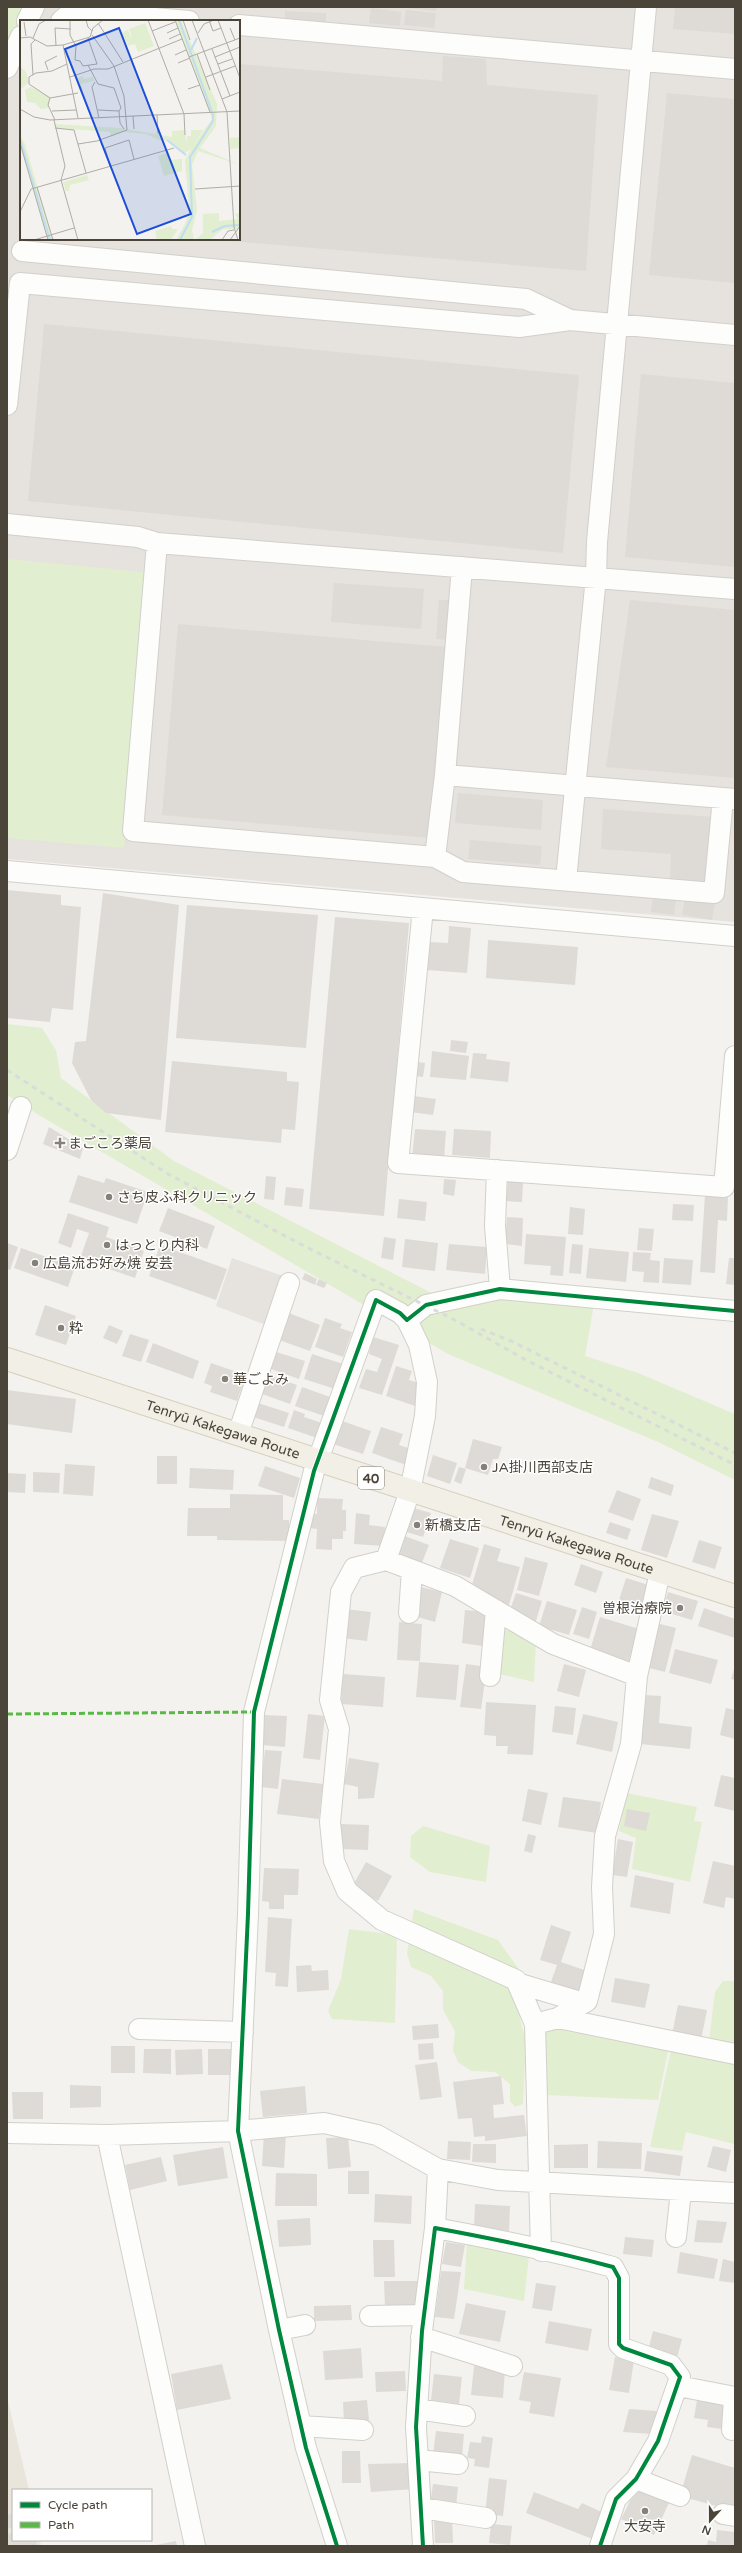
<svg xmlns="http://www.w3.org/2000/svg" width="742" height="2553" viewBox="0 0 742 2553" font-family="'Varela Round','Noto Sans JP',sans-serif">
  <rect width="100%" height="100%" fill="#f4f2ee"/>
  <path fill="#e6e2de" d="M44,7H735V922L7,859V82L13,61L21,47V239H239V21H36Z"/>
  <path fill="#eae5da" d="M7,2397L29,2490H13V2540H40L41,2546H7Z"/>
  <path fill="#e1eecf" d="M7,7H30L7,43Z
    M7,559L144,572L124,848L7,838Z
    M7,1024L42,1028L56,1050L61,1078L174,1161L449,1302L500,1289L594,1304L585,1356L638,1373L735,1414V1480L658,1442L448,1354L42,1117L7,1095Z
    M500,1621L536,1641L534,1682L495,1673Z
    M626,1793L697,1807L694,1821L702,1822L690,1882L632,1869L636,1838L619,1831Z
    M423,1826L490,1846L486,1882L430,1872L410,1857L411,1836Z
    M414,1909L498,1940L523,1975L517,1996L521,2024L526,2039L523,2104L515,2107L510,2101V2084L495,2072L471,2071L458,2062L453,2051L455,2031L443,2010V1991L431,1976L411,1967L407,1953Z
    M349,1929L397,1935L395,2023L332,2019L328,2011L341,1979Z
    M723,1981H735V2054L708,2048L715,1992Z
    M551,2028L668,2051L658,2100L545,2095L544,2031Z
    M671,2050L735,2062L734,2144L686,2132L682,2151L650,2147Z
    M467,2242L529,2256L524,2301L464,2289Z"/>
  <path fill="#e6e3df" d="M232,1258L283,1276L266,1325L216,1306Z"/>
  <path fill="#dedbd6" d="M397,7H437L436,11Z
    M675,7H735V34L673,29Z
    M371,8L401,12L400,26L369,23Z
    M406,10L436,13L434,28L404,25Z
    M285,11L326,13V22L285,19Z
    M443,56L486,59L487,85L598,95L586,271L219,240L239,239V64L442,81Z
    M667,93L735,99V283L649,275Z
    M44,324L579,375L563,553L28,501Z
    M641,374L735,383V567L625,557Z
    M334,583L424,589L421,629L331,622Z
    M439,600H451L448,640L436,639Z
    M630,600L735,610V778L606,767Z
    M178,624L446,647L430,838L162,815Z
    M458,793L543,800L541,830L455,823Z
    M603,809L714,817L710,882L670,879L671,854L601,849Z
    M470,840L542,846L540,865L468,859Z
    M7,890L61,895V905L81,907L73,1010L52,1008L50,1022L7,1018Z
    M103,893L179,905L161,1120L106,1113L91,1100L72,1063L75,1042L86,1041Z
    M653,896L676,899L674,915L651,912Z
    M685,899L715,904L712,920L682,915Z
    M187,905L318,915L306,1048L176,1038Z
    M335,917L409,923L384,1216L309,1209Z
    M449,926L471,928L467,973L427,970L429,942L448,943Z
    M488,940L578,947L575,985L486,978Z
    M451,1040L468,1042L466,1053L450,1051Z
    M432,1051L469,1056L466,1080L430,1077Z
    M473,1053L487,1054L486,1059L510,1062L508,1082L470,1078Z
    M172,1061L287,1072V1081L299,1082L295,1130L282,1129L281,1143L165,1132Z
    M417,1062L425,1063L423,1077L415,1076Z
    M413,1096L436,1099L433,1115L410,1112Z
    M49,1127L83,1148L80,1159L43,1144Z
    M415,1129L446,1131L444,1160L412,1157Z
    M454,1129L491,1131L490,1158L452,1155Z
    M78,1175L104,1183L106,1178L148,1192L137,1224L69,1202Z
    M266,1176L276,1177L274,1200L264,1199Z
    M444,1179L456,1180L454,1196L443,1194Z
    M508,1181L523,1183L522,1202L506,1201Z
    M286,1187L304,1189L302,1207L284,1205Z
    M705,1195L728,1196L727,1221L718,1220L715,1273L700,1272Z
    M399,1199L427,1202L425,1221L397,1218Z
    M673,1204L694,1205L693,1221L672,1220Z
    M570,1207L585,1209L583,1235L568,1234Z
    M168,1208L215,1226L207,1249L159,1231Z
    M68,1213L109,1227L106,1237L144,1251L135,1278L80,1259L89,1233L77,1229L71,1248L58,1243Z
    M507,1217L523,1218L522,1246L505,1244Z
    M639,1228L654,1229L652,1251L637,1250Z
    M526,1234L566,1237L563,1276L550,1275L551,1266L524,1264Z
    M384,1237L396,1239L393,1260L381,1258Z
    M405,1239L438,1243L435,1271L402,1267Z
    M7,1243L18,1247L10,1270L7,1269Z
    M449,1244L487,1247L485,1274L446,1270Z
    M572,1244L583,1245L581,1274L569,1273Z
    M160,1245L227,1269L216,1300L149,1276Z
    M21,1248L75,1267L68,1287L14,1268Z
    M589,1248L629,1252L626,1282L586,1278Z
    M633,1252L651,1253L650,1260L660,1261L659,1283L643,1282L644,1272L632,1271Z
    M664,1258L693,1260L691,1285L662,1283Z
    M729,1258H735V1285L726,1284Z
    M305,1273L317,1279L315,1285L302,1279Z
    M319,1279L327,1283L324,1288L316,1285Z
    M45,1305L76,1316L66,1345L35,1335Z
    M286,1312L320,1325L310,1351L276,1339Z
    M325,1318L342,1324L340,1328L352,1332L343,1357L315,1347Z
    M109,1325L123,1331L117,1344L103,1338Z
    M130,1334L149,1340L141,1362L122,1356Z
    M373,1337L399,1345L382,1395L359,1388L366,1369L377,1372L382,1359L369,1354Z
    M153,1343L199,1361L193,1379L146,1362Z
    M273,1351L305,1361L299,1379L268,1368Z
    M312,1354L343,1364L335,1389L304,1379Z
    M211,1363L246,1375L237,1401L210,1392L212,1386L204,1383Z
    M396,1366L412,1371L409,1380L422,1384L415,1406L386,1396Z
    M265,1374L297,1385L290,1404L259,1393Z
    M302,1387L333,1398L327,1417L295,1406Z
    M7,1390L76,1399L72,1433L7,1424Z
    M258,1403L289,1413L284,1427L253,1417Z
    M294,1410L305,1414L304,1417L325,1424L320,1439L288,1428Z
    M342,1421L371,1431L363,1454L333,1444Z
    M381,1427L403,1434L399,1445L414,1450L409,1466L372,1453Z
    M473,1439L502,1447L498,1459H493L488,1475L465,1468Z
    M433,1455L457,1463L450,1484L427,1476Z
    M157,1456H177V1484H157Z
    M65,1464L95,1466L93,1496L63,1494Z
    M265,1466L300,1478L294,1498L258,1486Z
    M459,1467L466,1469L461,1484L454,1481Z
    M190,1468L234,1470L233,1490L189,1488Z
    M33,1472L60,1473L59,1493L33,1492Z
    M7,1473L26,1474L25,1493L7,1492Z
    M651,1477L674,1485L671,1496L648,1488Z
    M617,1490L641,1499L633,1521L608,1512Z
    M230,1494L283,1495V1520H289V1541L217,1540V1536H187L188,1508H230Z
    M317,1498L343,1499L342,1510H346V1531H343V1539H332V1550L316,1549L317,1529L310,1528L311,1514H317Z
    M410,1507L431,1513L423,1537L403,1531Z
    M356,1513L370,1515L369,1525L385,1527L384,1546L354,1544Z
    M652,1514L679,1521L667,1558L641,1550Z
    M610,1522L631,1529L627,1540L606,1533Z
    M402,1535L429,1545L421,1565L394,1554Z
    M450,1539L479,1548L470,1578L440,1568Z
    M699,1540L722,1547L715,1569L692,1562Z
    M484,1544L501,1549L497,1561L520,1567L509,1605L485,1598L487,1592L471,1588Z
    M525,1557L548,1563L539,1596L517,1590Z
    M581,1564L603,1572L596,1593L574,1585Z
    M626,1578L652,1586L644,1612L618,1603Z
    M421,1587L442,1592L435,1622L414,1616Z
    M668,1592L698,1601L692,1620L662,1611Z
    M516,1593L542,1601L536,1621L509,1613Z
    M547,1601L577,1610L569,1635L539,1626Z
    M582,1607L597,1612L589,1639L573,1634Z
    M704,1608L735,1619V1638L698,1626Z
    M345,1609L371,1612L367,1641L342,1638Z
    M465,1610L486,1612L482,1646L462,1643Z
    M600,1617L639,1629L628,1663L590,1650Z
    M399,1622L422,1624L420,1661L397,1660Z
    M656,1623L676,1628L665,1672L645,1667Z
    M675,1649L718,1660L711,1684L669,1673Z
    M419,1662L459,1665L456,1700L416,1697Z
    M466,1664L487,1667L481,1709L460,1707Z
    M564,1664L586,1670L579,1697L557,1691Z
    M735,1666V1680L731,1679Z
    M343,1674L385,1677L383,1707L341,1704Z
    M645,1695L661,1696L659,1723L692,1727L690,1749L640,1744Z
    M486,1702L536,1705L533,1755L507,1754L508,1746H496V1736L484,1735Z
    M555,1706L576,1708L573,1735L552,1732Z
    M726,1708L735,1710V1739L720,1735Z
    M308,1714L325,1716L320,1760L303,1758Z
    M583,1714L618,1722L612,1752L576,1744Z
    M263,1715L287,1716L285,1747L261,1745Z
    M265,1750L282,1751L278,1789L261,1787Z
    M349,1758L379,1763L374,1798L358,1799V1787L344,1784Z
    M721,1775L735,1778V1811L714,1806Z
    M282,1779L323,1784L319,1819L277,1814Z
    M528,1789L548,1793L541,1825L522,1821Z
    M563,1797L601,1802L597,1833L558,1827Z
    M627,1809L650,1813L646,1831L624,1826Z
    M341,1824L369,1825L368,1850L341,1849Z
    M528,1834L536,1836L532,1853L524,1851Z
    M618,1839L633,1842L627,1877L612,1875Z
    M713,1861L735,1866V1899L726,1897L724,1908L703,1903Z
    M366,1862L392,1876L378,1901L352,1887Z
    M264,1868L299,1869L298,1895H284V1909H269V1902L262,1901Z
    M635,1875L674,1883L670,1914L630,1907Z
    M268,1917L292,1919L288,1987L275,1986L276,1973L265,1972Z
    M551,1925L571,1932L561,1962L587,1971L580,1992L551,1982L557,1965L540,1960Z
    M311,1965L312,1971L328,1970L329,1990L297,1992L296,1966Z
    M615,1978L650,1984L645,2008L611,2002Z
    M678,2005L707,2010L701,2040L672,2034Z
    M438,2024L439,2038L413,2040L412,2026Z
    M433,2043L434,2059L419,2060L418,2044Z
    M111,2046H135V2073H111Z
    M144,2049H171V2074L143,2073Z
    M202,2049L203,2074L176,2075L175,2050Z
    M208,2049H233V2075H208Z
    M437,2062L442,2097L420,2100L415,2065Z
    M501,2076L504,2104L493,2105L494,2118L524,2115L527,2136L485,2141V2136L474,2137L472,2118L458,2119L453,2082Z
    M70,2085L101,2086V2107L70,2108Z
    M305,2086L307,2113L263,2117L260,2091Z
    M12,2092H43V2119H13Z
    M264,2133L286,2134L284,2168L262,2166Z
    M348,2137L351,2167L328,2169L326,2138Z
    M448,2141L471,2142L470,2160L447,2159Z
    M598,2141L642,2143L641,2169L597,2168Z
    M473,2144H496V2163L472,2162Z
    M588,2144V2168H554V2145Z
    M713,2146L731,2150L726,2172L707,2167Z
    M223,2147L228,2178L178,2186L173,2155Z
    M647,2151L683,2156L680,2176L644,2171Z
    M161,2157L167,2181L130,2190L125,2165Z
    M348,2171H369V2194H348Z
    M276,2173L317,2174V2206H275Z
    M375,2194L412,2196L411,2224L374,2222Z
    M475,2204L510,2206L509,2231L474,2228Z
    M310,2218L311,2245L279,2247L277,2220Z
    M697,2220L727,2222L722,2243L694,2242Z
    M625,2237L654,2240L652,2257L623,2254Z
    M373,2240H394L395,2277H374Z
    M446,2242L465,2245L461,2267L442,2264Z
    M680,2252L718,2259L714,2279L677,2273Z
    M723,2259L735,2262V2283L719,2281Z
    M441,2271L461,2272L454,2319L435,2317Z
    M384,2281H424L425,2308L385,2309Z
    M536,2283L556,2286L552,2311L532,2308Z
    M466,2303L506,2311L500,2342L459,2334Z
    M351,2305L352,2320L314,2321V2306Z
    M549,2321L592,2329L588,2351L545,2343Z
    M653,2331L682,2339L677,2358L648,2351Z
    M361,2348L363,2378L325,2380L323,2351Z
    M615,2357L634,2360L629,2393L609,2390Z
    M222,2364L231,2399L177,2410L171,2374Z
    M474,2366L505,2369L503,2398L471,2395Z
    M405,2371L406,2391L376,2392L375,2372Z
    M524,2372L561,2378L554,2417L529,2413L531,2402L519,2400Z
    M434,2374L462,2377L459,2404L431,2400Z
    M367,2400L369,2420L344,2422L343,2402Z
    M697,2400L726,2404L722,2429L707,2427L708,2420L694,2418Z
    M629,2409L657,2411L652,2434L623,2432Z
    M436,2431L464,2434L462,2457L433,2454Z
    M482,2436L493,2438L489,2468L474,2466L475,2459L467,2458L470,2442L481,2443Z
    M342,2451H360L361,2483H342Z
    M692,2455L735,2468L734,2511L680,2496Z
    M412,2463L415,2489L371,2492L368,2464Z
    M489,2478L507,2480L503,2516L485,2514Z
    M433,2484L458,2487L456,2507L430,2504Z
    M637,2487L669,2503L654,2535L621,2519Z
    M534,2492L578,2509L582,2503L606,2514L595,2540L526,2513Z
    M13,2514V2528H7V2515Z
    M452,2518L453,2543H435L434,2519Z
    M491,2524L512,2526L510,2545L489,2543Z
    M717,2530L735,2532V2546H707L708,2540L716,2542Z
    M13,2533V2540H36L37,2546H7V2534Z
    M176,2541L177,2546H156V2545Z"/>
  <g fill="none" stroke-linecap="round" stroke-linejoin="round">
    <g stroke="#d2d0cb" stroke-width="22">
      <path id="minor" d="M27,21L34,7
        M61,21L73,11L189,21
        M239,25L735,69
        M7,68L21,36
        M22,251L526,299L570,320
        M7,405L20,283L519,327L570,320L735,335
        M7,524L138,537L157,543L735,589
        M157,543L133,831L435,857L463,872L714,893L723,798
        M462,567L445,775L735,799
        M435,857L445,775
        M7,871L735,936
        M566,880L596,577L597,542L646,7
        M423,908L398,1163L724,1187L735,1056
        M7,1150L21,1107
        M497,1170L495,1226L500,1289
        M407,1320L419,1345L427,1382L425,1416L410,1491L386,1560L455,1586L553,1644L637,1676
        M238,1434L289,1283
        M386,1560L354,1568L341,1592L330,1700L339,1729L330,1822L334,1861L347,1891L382,1920L516,1980L535,2024L541,2251
        M409,1613L412,1570
        M490,1676L496,1610
        M517,1983L584,2003
        M558,2018L735,2054
        M535,2024L558,2018L587,2001L604,1934L602,1887L605,1836L631,1744L637,1676L660,1572
        M139,2029L243,2032
        M7,2133L107,2135L238,2131L324,2123L377,2135L438,2169L498,2180L735,2193
        M107,2135L195,2546
        M435,2228L438,2169
        M676,2237L681,2191
        M370,2316L424,2315
        M279,2330L305,2325
        M421,2337L512,2366
        M678,2386L735,2397
        M417,2409L465,2416
        M301,2426L363,2430
        M732,2430L734,2397
        M418,2460L458,2464
        M636,2479L680,2496
        M422,2508L486,2518
        M723,2514L735,2516
        M337,2546L306,2448L279,2330L238,2131L248,1914L254,1712L314,1471L376,1300L400,1313L407,1320L426,1305L500,1289L735,1311
        M423,2546L416,2427L422,2331L435,2228C495,2239 554,2251 613,2267L619,2278V2344L623,2348L671,2365L680,2377L658,2441L636,2479L616,2499L600,2546"/>
    </g>
    <g stroke="#d6cebb" stroke-width="24">
      <g id="major">
        <path id="s1" d="M7,1359L735,1596"/>
      </g>
    </g>
    <use href="#minor" stroke="#fdfdfc" stroke-width="20"/>
    <use href="#major" stroke="#f2efe6" stroke-width="22"/>
    <path stroke="#dbdbda" stroke-width="3" stroke-dasharray="5 5" stroke-linecap="butt" d="M7,1070L168,1174L306,1247L453,1319L526,1360L735,1465
      M481,1329L511,1341L735,1453"/>
    <path stroke="#58b947" stroke-width="3" stroke-dasharray="6 3" stroke-linecap="butt" d="M7,1714L254,1712"/>
    <g stroke="#fff" stroke-width="6">
      <path id="cycleway" d="M337,2546L306,2448L279,2330L238,2131L248,1914L254,1712L314,1471L376,1300L400,1313L407,1320L426,1305L500,1289L735,1311
        M423,2546L416,2427L422,2331L435,2228C495,2239 554,2251 613,2267L619,2278V2344L623,2348L671,2365L680,2377L658,2441L636,2479L616,2499L600,2546"/>
    </g>
    <use href="#cycleway" stroke="#00873e" stroke-width="4"/>
  </g>
  <g fill="#868178" stroke="#fff" stroke-width="1.5">
    <path d="M58 1137h4v4h4v4h-4v4h-4v-4h-4v-4h4z"/>
    <circle cx="109" cy="1197" r="4"/>
    <circle cx="107" cy="1245" r="4"/>
    <circle cx="35" cy="1263" r="4"/>
    <circle cx="61" cy="1328" r="4"/>
    <circle cx="225" cy="1379" r="4"/>
    <circle cx="484" cy="1467" r="4"/>
    <circle cx="417" cy="1525" r="4"/>
    <circle cx="680" cy="1608" r="4"/>
    <circle cx="645" cy="2511" r="4"/>
  </g>
  <g text-anchor="middle" stroke-width="3" stroke-linejoin="round" paint-order="stroke">
    <rect fill="#fff" stroke="#817c74" stroke-width="1" x="358" y="1467" width="26" height="22" rx="3"/>
    <g font-size="13" font-weight="bold" fill="#4b4439">
      <text x="371" y="1483">40</text>
    </g>
    <g font-size="14" fill="#4b4439" stroke="#fff" text-anchor="start">
      <text x="68" y="1148">まごころ薬局</text>
      <text x="117" y="1202">さち皮ふ科クリニック</text>
      <text x="115" y="1250">はっとり内科</text>
      <text x="43" y="1268">広島流お好み焼 安芸</text>
      <text x="69" y="1333">粋</text>
      <text x="233" y="1384">華ごよみ</text>
      <text x="492" y="1472">JA掛川西部支店</text>
      <text x="425" y="1530">新橋支店</text>
      <text x="672" y="1613" text-anchor="end">曽根治療院</text>
      <text x="645" y="2531" text-anchor="middle">大安寺</text>
    </g>
    <g font-size="14" fill="#4b4439" stroke="#fff">
      <text dy="5" stroke="none"><textPath href="#s1" startOffset="227">Tenryū Kakegawa Route</textPath></text>
      <text dy="5" stroke="none"><textPath href="#s1" startOffset="599">Tenryū Kakegawa Route</textPath></text>
    </g>
  </g>
  <g transform="translate(20 20)">
    <rect width="220" height="220" fill="#f4f2ee"/>
    <path d="M155,0H161L197,84L196,106L180,128L220,145L178,131L172,145L177,190L172,210L174,220H156L165,204L169,191L165,140L171,129L165,133L150,121L139,120L126,114L102,112L91,116L90,112L35,108L34,104L100,108L152,117V111L164,110L167,123V116H171V110H183L173,126L192,99ZM125,3L134,26L118,32L115,24L108,26L101,13L108,10L111,17L106,19L112,17L109,9ZM0,46L6,52L9,62L0,70ZM63,56L64,59L73,57L74,61L61,64L63,69L60,71L57,58ZM11,67L30,77L28,88L21,89L15,83L7,82L5,70ZM0,115L5,124L33,220H28L0,123ZM220,117V128L210,129V118ZM147,133L150,140L162,139V151L144,156L138,136ZM67,155L69,160L50,165L49,171H46L43,162ZM199,193V201L218,199L215,194L220,193V209H203L190,220H175L183,213V194ZM151,206L152,209H158L151,220H137L135,211Z" fill="#e1eecf"/>
    <path fill="none" stroke="#c0ddf1" stroke-width="2" d="M159,0L193,95V101L170,137L172,197L160,220M171,30L177,18M0,119L30,220M147,120L166,135M192,212L205,206L220,205"/>
    <path fill="none" stroke="#b0aca6" stroke-width="1" d="M50,0V15L53,21M66,0L68,7L72,11M128,0L164,94L165,115M155,0L190,92M163,0L170,20M172,0L207,92L214,207L218,220M189,0L193,11L201,8M198,0L220,58M4,2L6,16M78,3L103,42M210,8L215,20M132,11L155,2M147,13L158,8M178,13L184,4L194,0M0,18L10,17L27,26L43,25L70,17L73,8L83,0M13,18L19,4L26,0M149,19L160,14M53,21L56,26L55,40L60,41L63,46L77,44L68,18M43,25L58,98M36,26L35,8L51,9M192,29L210,76M177,34L190,70M155,35L166,30M169,37L220,18M195,37L220,27M158,43L170,38M47,44L32,51L16,53L9,57V64L30,78L58,73M198,44L212,39M68,45L78,64L94,68L101,88L99,91M28,50L25,42L37,36M13,55L11,24L15,20M50,57L74,49H88L162,19M186,57L215,46M75,62L72,67L79,98M168,69L180,65M30,78L28,85L35,100M202,79L220,72M0,89L14,97L30,100L220,91M78,90L99,91L100,103L104,109M32,91L56,90M137,95L138,114M113,96L114,109M34,100L45,146L41,160L58,220M35,108L54,110L66,153M0,123L28,220M58,124L77,121L107,110L104,76L94,46L72,15M90,146L85,128L109,120L114,139M17,167L33,220M175,169L220,166M0,192L11,169L154,128M14,220L54,208M202,220L208,211L214,210M210,220L220,206"/>
    <path fill="#1d4ed8" fill-opacity="0.15" stroke="#1d4ed8" stroke-width="2" d="M99,8L171,194L117,214L45,29Z"/>
    <rect width="220" height="220" fill="none" stroke="#4b4439" stroke-width="2"/>
  </g>
  <rect width="742" height="2553" fill="none" stroke="#4b4439" stroke-width="16"/>
  <rect x="12" y="2489" width="140" height="52" fill="#ffffff" stroke="#b7b4b0"/>
  <rect x="20" y="2502" width="20" height="6" fill="#00873e" stroke="#b7b4b0"/>
  <text x="48" y="2509" font-size="12" fill="#4b4439">Cycle path</text>
  <rect x="20" y="2522" width="20" height="6" fill="#58b947" stroke="#b7b4b0"/>
  <text x="48" y="2529" font-size="12" fill="#4b4439">Path</text>
  <g transform="translate(710 2521) rotate(201)" stroke="#ffffff" stroke-width="3" paint-order="stroke">
  <path d="M0-3L7 15L0 10L-7 15Z" fill="#4b4439"/>
  <text y="-6" font-size="11" font-weight="bold" text-anchor="middle" fill="#4b4439">N</text>
  </g>
</svg>
